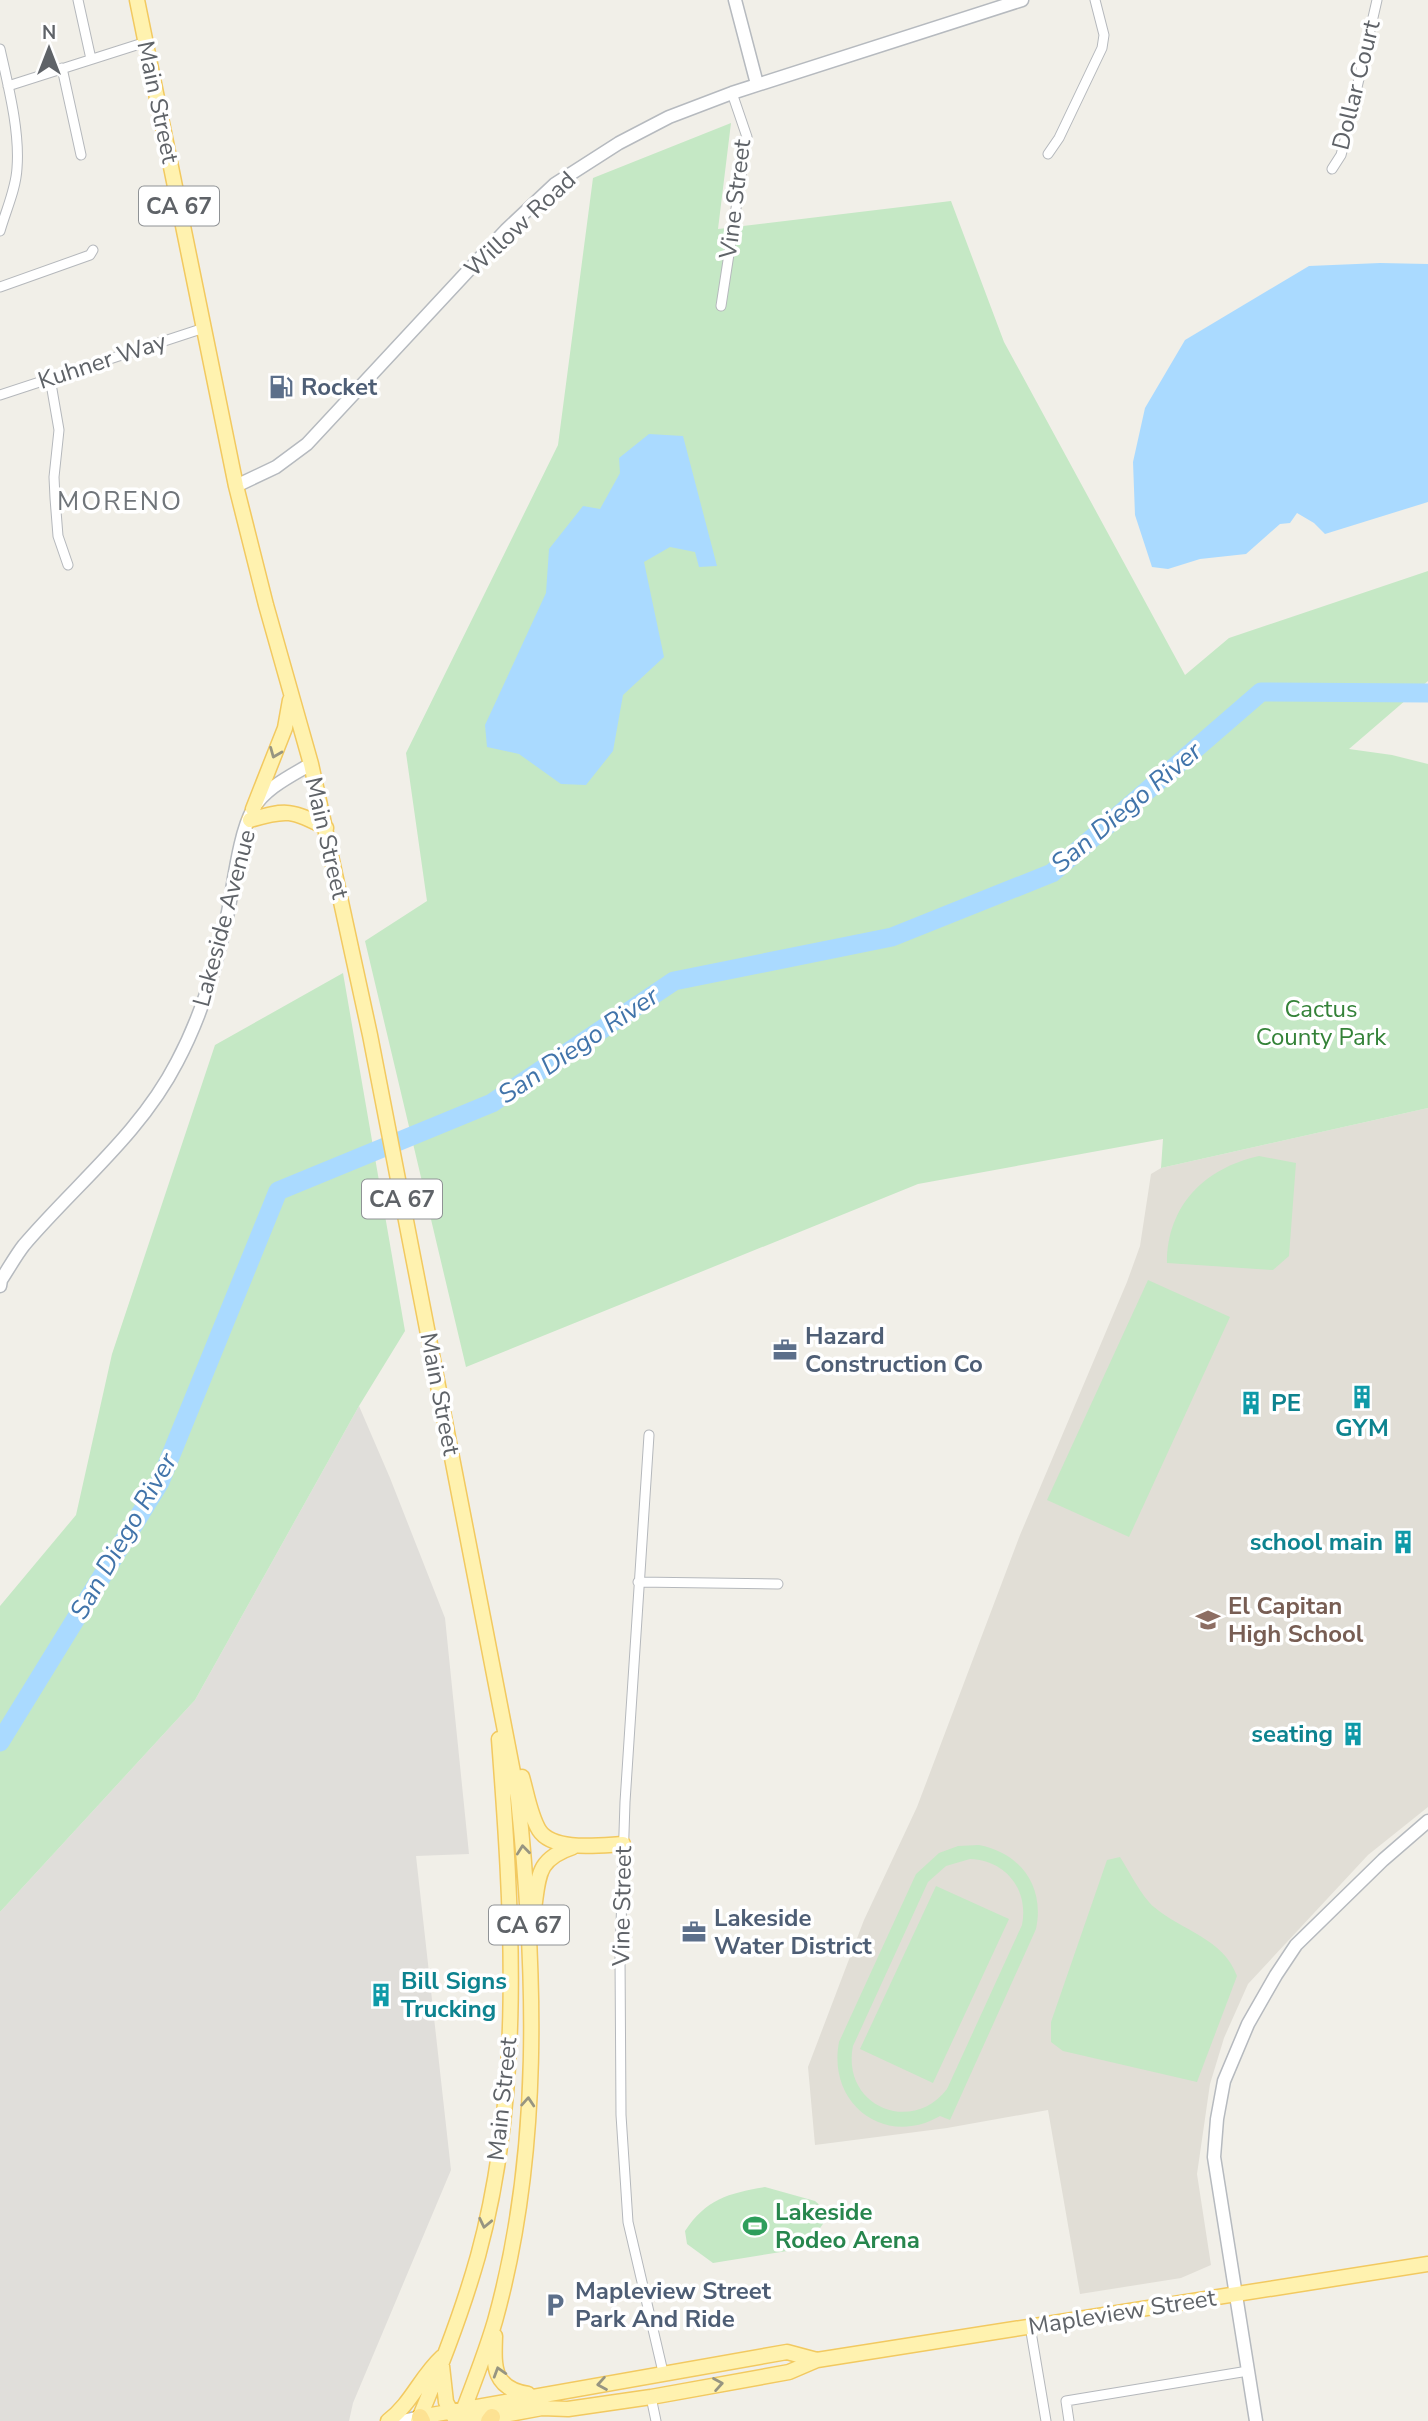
<svg xmlns="http://www.w3.org/2000/svg" width="1428" height="2421" viewBox="0 0 1428 2421" font-family="'Nunito Sans',sans-serif">
  <rect width="100%" height="100%" fill="#f1efe8"/>
  <path fill="#e0deda" d="M359,1406L390,1478L445,1618L469,1854L416,1856L451,2170L353,2403L349,2421H0V1912L195,1700Z"/>
  <path fill="#e1ded6" d="M1428,1108V1807L1368,1855L1248,1984L1224,2038L1210,2084L1197,2174L1211,2265L1181,2278L1080,2294L1048,2110L947,2128L815,2145L808,2067L864,1920L917,1807L1020,1535L1127,1282L1140,1246L1151,1174L1161,1168Z"/>
  <path fill="#c5e8c5" fill-rule="evenodd" d="M731,123L718,229L951,201L1004,342L1185,675L1229,638L1428,571V681L1349,749L1392,755L1428,764V1108L1161,1168L1163,1139L918,1184L466,1367L365,941L427,901L406,753L558,445L593,178Z
    M343,973L405,1331L359,1406L195,1700L0,1912V1606L76,1515L112,1354L215,1045Z
    M1259,1156L1296,1163L1289,1256L1273,1270L1167,1263C1167,1205 1205,1168 1259,1156Z
    M1148,1280L1230,1317L1129,1537L1047,1500Z
    M979,1845C1021,1853 1045,1887 1036,1929L950,2120L940,2116C885,2148 827,2104 839,2042L916,1874L939,1853L958,1846ZM970,1859C1006,1860 1029,1890 1022,1925L947,2089C911,2136 841,2105 853,2046L928,1882L946,1866Z
    M1120,1857C1129,1871 1142,1897 1154,1907C1182,1931 1223,1938 1237,1976L1197,2082L1063,2051L1051,2042V2022L1107,1860Z
    M936,1886L1009,1919L933,2083L860,2049Z
    M765,2187L815,2201L823,2208L825,2221L806,2248L713,2263L687,2244L685,2231C706,2199 729,2193 765,2187Z"/>
  <path fill="#aadaff" d="M1380,263L1428,264V502L1325,534L1314,523L1297,513L1290,523L1280,524L1246,554L1200,559L1168,569L1152,567L1135,515L1133,462L1145,408L1185,340L1309,266Z
    M649,434L683,436L717,566L699,567L695,552L670,547L644,562L664,657L623,695L613,751L586,785L561,784L519,754L487,747L485,725L546,593L549,549L583,506L600,509L620,473L619,458Z"/>
  <g fill="none" stroke-linecap="round" stroke-linejoin="round">
    <path stroke="#aadaff" stroke-width="19" d="M0,1742L160,1482L278,1191L492,1103L674,981L892,937L1052,873L1261,692L1428,693"/>
    <g stroke="#b5b8bc" stroke-width="11">
      <path id="street" d="M78,0L91,59
        M0,49C8,85 20,131 17,168C16,189 6,210 0,231
        M62,68L81,155
        M8,86L146,42
        M1048,154L1059,138L1102,48L1104,35L1095,0
        M1332,169L1341,155L1345,140L1377,0
        M0,287L90,255L93,250
        M721,306L747,137L732,93
        M50,378L59,430L54,477L55,498L58,536L68,565
        M0,395L204,328
        M649,1435L625,1802L620,1956L621,2115L628,2222L663,2372
        M638,1582L778,1584
        M1030,2326L1046,2421
        M651,2397L656,2421
        M1069,2421L1066,2401L1248,2371"/>
    </g>
    <g stroke="#b6babf" stroke-width="15">
      <path id="secondary" d="M735,0L757,84
        M236,486L276,467L307,444L506,230L555,184L619,143L669,117L732,93L1022,0
        M0,1286L1,1280C9,1268 16,1255 24,1245C76,1184 140,1134 177,1062C202,1015 217,965 228,912C234,883 239,834 253,809C265,788 291,776 311,764
        M403,2421L420,2417
        M1256,2421L1214,2157L1217,2119L1224,2081L1248,2024L1276,1975L1296,1945L1383,1860L1428,1821"/>
    </g>
    <g stroke="#f2c960" stroke-width="17">
      <path id="primary" d="M137,0L236,486L266,605L311,764L370,1035L518,1798C536,1971 542,2152 495,2321C485,2355 472,2388 459,2421
        M253,809L285,728L290,700
        M250,820C286,809 293,810 326,828
        M522,1777C527,1794 530,1815 539,1830C553,1852 601,1845 623,1844
        M534,1909C539,1875 537,1859 573,1847
        M495,2336C494,2366 492,2388 528,2394
        M442,2366L446,2402L454,2417
        M420,2417L787,2352L817,2360
        M388,2421C411,2404 421,2376 442,2357
        M418,2421C441,2367 462,2313 478,2256C524,2088 512,1911 499,1739
        M472,2421L542,2408L568,2409L651,2397L789,2372L817,2360L1428,2264"/>
    </g>
    <g stroke="#f9ab00" stroke-width="18">
      <path id="highway" d="M420,2417L422,2421
        M489,2421L492,2417"/>
    </g>
    <use href="#street" stroke="#fff" stroke-width="9"/>
    <use href="#secondary" stroke="#fff" stroke-width="12"/>
    <use href="#primary" stroke="#fff2af" stroke-width="14"/>
    <use href="#highway" stroke="#fde293" stroke-width="16"/>
  </g>
  <defs><path id="oneway-chevron" d="M-2-3.5L2.5 0L-2 3.5" fill="none" stroke-width="1.6" stroke-linecap="round" stroke-linejoin="round" transform="scale(1.75)"/></defs>
  <g stroke="#979581">
    <use href="#oneway-chevron" transform="translate(275 753) rotate(112)"/>
    <use href="#oneway-chevron" transform="translate(523 1850) rotate(-96)"/>
    <use href="#oneway-chevron" transform="translate(528 2102) rotate(-86)"/>
    <use href="#oneway-chevron" transform="translate(485 2223) rotate(102)"/>
    <use href="#oneway-chevron" transform="translate(499 2372) rotate(-107)"/>
    <use href="#oneway-chevron" transform="translate(602 2384) rotate(170)"/>
    <use href="#oneway-chevron" transform="translate(718 2384) rotate(-10)"/>
  </g>
  <defs>
    <g id="fuel-bare" transform="scale(1.89)"><path d="M-5.5-6h7V0h2V4h1.3V-2.5L3-4.5l.8-.8L6-3V5H2.5V1h-1V6h-7ZM-4.2-4.7v3.2H.2V-4.7Z" fill="#5c6f8a" stroke="#fff" stroke-width="2.5" paint-order="stroke"/></g>
    <g id="office-bare" transform="scale(1.89)"><path d="M-6-3h4V-5.5h4V-3h4V5H-6ZM-1-4.5V-3h2v-1.5ZM-6 0V1H6V0Z" fill="#5c6f8a" stroke="#fff" stroke-width="2.5" paint-order="stroke"/></g>
    <g id="building-bare" transform="scale(1.89)"><path d="M-4-6H4V6H1V3H-1V6H-4ZM-2.5-4.3h1.7v1.8h-1.7ZM.8-4.3h1.7v1.8H.8ZM-2.5-1h1.7V.8h-1.7ZM.8-1h1.7V.8H.8Z" fill="#0f9aa8" stroke="#fff" stroke-width="2.5" paint-order="stroke"/></g>
    <g id="school-bare" transform="scale(1.89)"><path d="M0-5L7-2L0 1L-7-2ZM-4 1L0 2.5L4 1V4Q0 6-4 4Z" fill="#8d6e63" stroke="#fff" stroke-width="2.5" paint-order="stroke"/></g>
    <g id="stadium-bare" transform="scale(1.89)"><path d="M0-5a6.5 5 0 1 0 0 10a6.5 5 0 1 0 0-10ZM-3.5-1.8h7v3.6h-7Z" fill="#2e9e5b" stroke="#fff" stroke-width="2.5" paint-order="stroke"/></g>
    <g id="parking-bare" transform="scale(1.89)"><path d="M-3.5-5.5H1a3.5 3.5 0 0 1 0 7H-1V5.5H-3.5ZM-1-3.4V-.6H.8a1.4 1.4 0 0 0 0-2.8Z" fill="#5c6f8a" stroke="#fff" stroke-width="2.5" paint-order="stroke"/></g>
  </defs>
  <g fill-rule="evenodd">
    <use href="#fuel-bare" x="281" y="387"/>
    <use href="#office-bare" x="785" y="1350"/>
    <use href="#building-bare" x="1362" y="1397"/>
    <use href="#building-bare" x="1251" y="1403"/>
    <use href="#building-bare" x="1403" y="1542"/>
    <use href="#school-bare" x="1208" y="1620"/>
    <use href="#building-bare" x="1353" y="1734"/>
    <use href="#office-bare" x="694" y="1932"/>
    <use href="#building-bare" x="381" y="1995"/>
    <use href="#stadium-bare" x="755" y="2226"/>
    <use href="#parking-bare" x="555" y="2305"/>
  </g>
  <g text-anchor="middle" stroke-width="7" stroke-linejoin="round" paint-order="stroke">
    <g fill="#fff" stroke="#8f9295" stroke-width="2">
      <rect x="139" y="186.5" width="80" height="39" rx="5"/>
      <rect x="362" y="1179.5" width="80" height="39" rx="5"/>
      <rect x="489" y="1905.5" width="80" height="39" rx="5"/>
    </g>
    <g font-size="23" font-weight="bold" fill="#5f6368">
      <text x="179" y="214">CA 67</text>
      <text x="402" y="1207">CA 67</text>
      <text x="529" y="1933">CA 67</text>
    </g>
    <g font-size="24" fill="#5f6368" stroke="#fff">
      <text transform="translate(1356 85) rotate(-76)" y="8">Dollar Court</text>
      <text transform="translate(158 102) rotate(78)" y="8">Main Street</text>
      <text transform="translate(735 199) rotate(-83)" y="8">Vine Street</text>
      <text transform="translate(520 224) rotate(-43)" y="8">Willow Road</text>
      <text transform="translate(102 361) rotate(-18)" y="8">Kuhner Way</text>
      <text transform="translate(327 838) rotate(77)" y="8">Main Street</text>
      <text transform="translate(224 918) rotate(-75)" y="8">Lakeside Avenue</text>
      <text transform="translate(440 1394) rotate(79)" y="8">Main Street</text>
      <text transform="translate(622 1906) rotate(-89)" y="8">Vine Street</text>
      <text transform="translate(502 2099) rotate(-84)" y="8">Main Street</text>
      <text transform="translate(1122 2312) rotate(-9)" y="8">Mapleview Street</text>
    </g>
    <g font-size="24" font-weight="bold" fill="#4e5e75" stroke="#fff" text-anchor="start">
      <text x="301" y="395">Rocket</text>
      <text x="805" y="1344">Hazard<tspan x="805" dy="28">Construction Co</tspan></text>
      <text x="714" y="1926">Lakeside<tspan x="714" dy="28">Water District</tspan></text>
      <text x="575" y="2299">Mapleview Street<tspan x="575" dy="28">Park And Ride</tspan></text>
    </g>
    <g font-size="24" fill="#348238" stroke="#fff">
      <text x="1321" y="1017">Cactus<tspan x="1321" dy="28">County Park</tspan></text>
    </g>
    <g font-size="24" font-weight="bold" fill="#0d838f" stroke="#fff" text-anchor="start">
      <text x="1271" y="1411">PE</text>
      <text x="1362" y="1436" text-anchor="middle">GYM</text>
      <text x="1383" y="1550" text-anchor="end">school main</text>
      <text x="1333" y="1742" text-anchor="end">seating</text>
      <text x="401" y="1989">Bill Signs<tspan x="401" dy="28">Trucking</tspan></text>
    </g>
    <g font-size="24" font-weight="bold" fill="#785e54" stroke="#fff" text-anchor="start">
      <text x="1228" y="1614">El Capitan<tspan x="1228" dy="28">High School</tspan></text>
    </g>
    <g font-size="24" font-weight="bold" fill="#27864d" stroke="#fff" text-anchor="start">
      <text x="775" y="2220">Lakeside<tspan x="775" dy="28">Rodeo Arena</tspan></text>
    </g>
    <g font-size="26" letter-spacing="2" fill="#70757a" stroke="#fff">
      <text x="120" y="510">MORENO</text>
    </g>
    <g font-size="26" font-style="italic" fill="#4174aa" stroke="#fff">
      <text transform="translate(1126 807) rotate(-40)" y="9">San Diego River</text>
      <text transform="translate(578 1045) rotate(-34)" y="9">San Diego River</text>
      <text transform="translate(123 1536) rotate(-60)" y="9">San Diego River</text>
    </g>
  </g>
  <g transform="translate(49 49)" stroke="#ffffff" stroke-width="5" paint-order="stroke">
  <path d="M0-5L12 26L0 18L-12 26Z" fill="#5f6368"/>
  <text y="-10" font-size="19" font-weight="bold" text-anchor="middle" fill="#5f6368">N</text>
  </g>
</svg>
